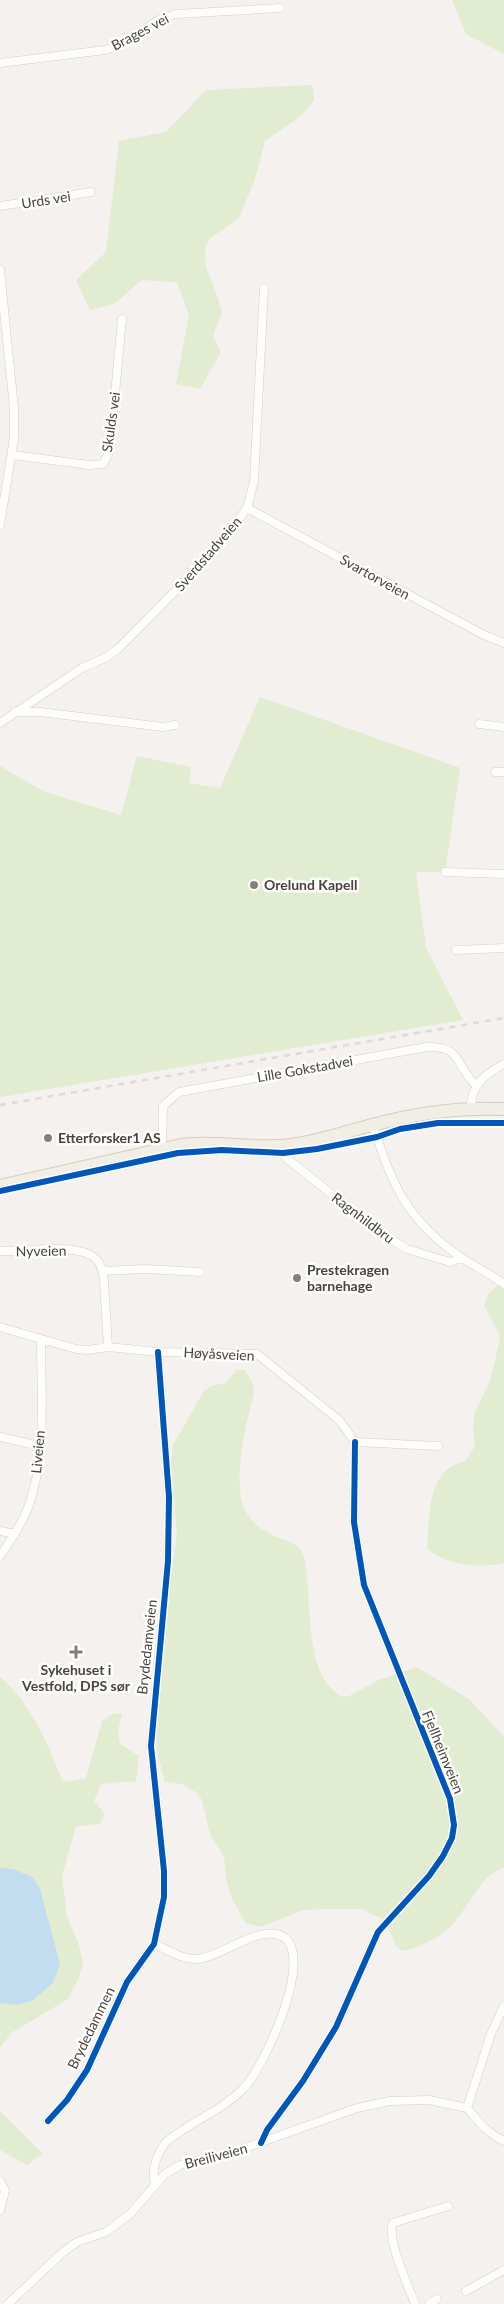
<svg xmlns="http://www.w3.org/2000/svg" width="504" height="2304" viewBox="0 0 504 2304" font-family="Lato,sans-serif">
  <rect width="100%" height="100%" fill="#f4f1ee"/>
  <path fill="#e2ecd0" d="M452,0H504V54L466,34Z
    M312,85L314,100L302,115L265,141L255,179L239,218L209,239L205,248L206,267L218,298L222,312L213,336L221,352L200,389L176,384L189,315L177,282L142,280L114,304L90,310L76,280L106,252L119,141L166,132L206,90Z
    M260,697L460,768L445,872H416L426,948L463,1020L0,1097V766L45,792L121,815L137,756L191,767L189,783L220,788Z
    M502,1282L504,1284V1563C480,1568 446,1566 427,1548C430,1515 426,1469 466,1461L475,1446L473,1425L475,1412L490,1381L499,1344L500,1336L484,1305L489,1293Z
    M237,1369L245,1370L253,1384L254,1393C246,1422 231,1485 246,1512C252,1524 264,1531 275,1536C286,1541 301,1543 304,1558C312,1595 305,1648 325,1681C329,1687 336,1692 341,1697L349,1696L379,1680L417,1667L470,1700L504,1737V1867C480,1876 469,1906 453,1924C442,1936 418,1949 402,1951L396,1946L386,1921L362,1909H318L301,1911L261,1927L246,1923L232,1899L227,1883L224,1857L210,1834L202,1800L197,1793L182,1784L165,1782L156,1748L161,1645L177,1535L171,1462L173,1445L204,1391L211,1386L226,1383Z
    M0,1677C31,1703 48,1744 63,1782L86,1778L102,1721L114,1713L122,1714L118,1731L120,1744L139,1756L136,1781L101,1784L94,1801L105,1814L100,1824L76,1826L62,1876L67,1917L78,1942L83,1963L79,1977L68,1999L11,2033L0,2048Z
    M0,2111L43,2154L27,2165L0,2150Z"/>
  <path fill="#c1ddef" d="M0,1868L13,1869L32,1877L40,1889L60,1964L53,1983L32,2001L16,2005L0,2003Z"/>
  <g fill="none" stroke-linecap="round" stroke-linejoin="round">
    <g stroke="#d2cfcc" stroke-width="9">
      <path id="minor" d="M0,63L105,50L124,43L160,19L176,14L280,8
        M0,206L91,192
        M0,270L14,408V438L0,525
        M13,455L89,465L103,464L109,453L111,437L122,319
        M247,508L484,635L504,643
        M15,712H40L163,727L175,725
        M0,723L82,668L107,657L119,648L187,579L233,528L247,508L254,481L264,288
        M479,724L504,727
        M495,772H504
        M445,872L504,874
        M456,950L504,948
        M471,1108C471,1085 485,1074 504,1064
        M373,1124C390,1183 409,1223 462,1258C475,1267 491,1274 504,1284
        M282,1146L285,1157L379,1232L407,1249L450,1262L461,1258
        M162,1149L163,1106L179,1092L427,1047C464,1046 454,1066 476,1085
        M0,1251C23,1252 79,1242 96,1259C102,1265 103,1273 104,1281L108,1347
        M103,1271L145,1269L200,1272
        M0,1327L76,1349L88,1350L108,1347L158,1352L257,1354L339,1420L355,1442
        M0,1437L40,1446
        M355,1442L438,1446
        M0,1531L15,1534
        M0,1556C9,1543 17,1531 24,1517C48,1466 41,1395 41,1340
        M154,1944C166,1949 183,1960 197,1959C221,1957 253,1929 276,1934C323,1943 263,2070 243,2089C220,2112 189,2122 165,2143C156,2156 151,2169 155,2184
        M504,2006L491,2034L467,2108C479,2122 487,2133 504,2141
        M48,2121L67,2100L87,2070L127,1982L154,1944L164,1897V1871L151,1746L168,1561L169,1497L158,1352
        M261,2143L267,2130L303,2081L336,2027L378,1932L429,1876L443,1856L452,1838L454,1825L450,1799L364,1585L354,1522L355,1442
        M0,2181L5,2191L0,2210
        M466,2291L504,2270
        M8,2304L63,2252L77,2242L106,2232L130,2214L165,2174L180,2165L242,2149L357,2108L390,2101L429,2100L467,2108
        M415,2304C409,2287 386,2239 393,2223L448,2206
        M429,2304L437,2299"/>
    </g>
    <g stroke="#d5cdbc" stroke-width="14">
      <path id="primary" d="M0,1186L181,1145C218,1140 254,1150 291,1145C319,1141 345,1132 372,1125C416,1113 459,1107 504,1109"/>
    </g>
    <use href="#minor" stroke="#fdfdfc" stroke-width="8"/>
    <use href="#primary" stroke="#f1eee6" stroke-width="12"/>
    <path stroke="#dbdbda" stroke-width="2.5" stroke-dasharray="6 6" stroke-linecap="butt" d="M0,1105L504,1018"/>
    <g stroke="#fff" stroke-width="9">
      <path id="cycleway" d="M0,1191L178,1153L222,1150L283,1153L317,1149L377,1137L400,1129L438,1123H504
        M48,2121L67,2100L87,2070L127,1982L154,1944L164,1897V1871L151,1746L168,1561L169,1497L158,1352
        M261,2143L267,2130L303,2081L336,2027L378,1932L429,1876L443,1856L452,1838L454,1825L450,1799L364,1585L354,1522L355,1442"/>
    </g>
    <use href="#cycleway" stroke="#0057b8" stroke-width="6"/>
  </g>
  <g fill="#868079" stroke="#fff" stroke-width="2">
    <circle cx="254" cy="885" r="5"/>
    <circle cx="48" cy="1138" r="5"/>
    <circle cx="297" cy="1278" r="5"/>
    <path d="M73.5 1644.5h5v5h5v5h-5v5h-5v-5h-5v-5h5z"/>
  </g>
  <g text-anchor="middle" stroke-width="5" stroke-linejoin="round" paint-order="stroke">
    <g font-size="14" fill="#4a433a" stroke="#fff">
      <text transform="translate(140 32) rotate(-28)" y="5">Brages vei</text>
      <text transform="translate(46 200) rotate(-9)" y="5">Urds vei</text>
      <text transform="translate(111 422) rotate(-82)" y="5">Skulds vei</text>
      <text transform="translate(208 554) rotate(-49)" y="5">Sverdstadveien</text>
      <text transform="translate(375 577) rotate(29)" y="5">Svartorveien</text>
      <text transform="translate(305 1069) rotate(-10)" y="5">Lille Gokstadvei</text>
      <text transform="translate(363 1218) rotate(37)" y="5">Ragnhildbru</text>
      <text transform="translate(41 1251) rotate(-1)" y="5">Nyveien</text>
      <text transform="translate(219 1354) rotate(3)" y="5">Høyåsveien</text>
      <text transform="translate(38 1452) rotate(-85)" y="5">Liveien</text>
      <text transform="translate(147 1647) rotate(-84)" y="5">Brydedamveien</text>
      <text transform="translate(443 1752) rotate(68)" y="5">Fjellheimveien</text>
      <text transform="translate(91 2028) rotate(-64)" y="5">Brydedammen</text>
      <text transform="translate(216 2156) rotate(-15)" y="5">Breiliveien</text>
    </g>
    <g font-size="14" font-weight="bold" fill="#4a433a" stroke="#fff" text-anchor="start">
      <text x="264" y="890">Orelund Kapell</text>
      <text x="58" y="1143">Etterforsker1 AS</text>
      <text x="307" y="1275">Prestekragen<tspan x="307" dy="16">barnehage</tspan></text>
      <text x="76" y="1675" text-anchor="middle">Sykehuset i<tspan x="76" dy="16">Vestfold, DPS sør</tspan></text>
    </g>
  </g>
</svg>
